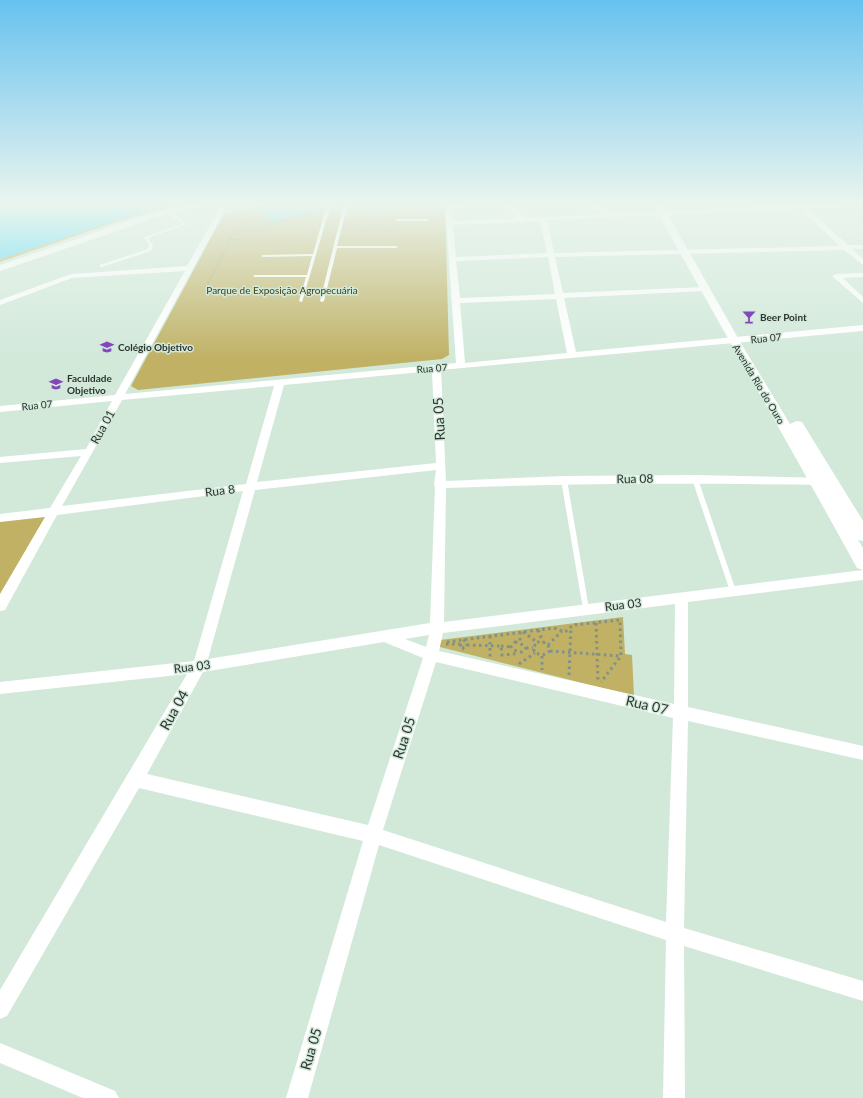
<svg xmlns="http://www.w3.org/2000/svg" width="863" height="1098" viewBox="0 0 863 1098" font-family="Lato,sans-serif">
  <rect width="100%" height="100%" fill="#d2e9da"/>
  <path fill="#c0b165" d="M154,204H179L110,224L0,262V257Z
    M271,204H445L449,355L442,359L138,390L131,386L224,214Z
    M53,512L0,600V518Z
    M623,617L625,654L632,655L634,696L440,647V640Z"/>
  <path fill="#46d8f9" d="M0,204H166L0,259Z"/>
  <path fill="#46e2d5" stroke="#76928e" d="M274,204H306L315,212L272,222L258,208Z"/>
  <g fill="none" stroke-linecap="round" stroke-linejoin="round">
    <path stroke="#819187" stroke-width="1.5" stroke-dasharray="1 2" stroke-linecap="butt" d="M349,219L390,218
      M240,224L241,222L257,217L273,228
      M348,229H397
      M368,229L372,207
      M230,239L252,240
      M208,283L235,230H272"/>
    <path stroke="#819187" stroke-width="3" stroke-dasharray="2.5 3.5" stroke-linecap="butt" d="M596,623L598,682
      M538,630L543,642
      M520,632V643
      M523,632L537,642
      M490,636V657
      M447,642L554,628L565,632L573,625L620,620L621,656L601,682
      M515,642L520,643L526,648L522,652L516,651L511,647Z
      M537,642H543L548,645L550,651L543,655L535,653L533,648Z
      M446,644H460L463,641
      M460,644L463,650
      M467,645L501,646L502,655L514,654L516,651
      M548,645L562,631
      M501,646L511,647
      M462,648L467,647V642L463,640
      M526,648H533
      M550,651L621,656
      M542,656V670
      M519,664L535,653
      M569,675L571,627"/>
    <path fill="#fff" fill-rule="evenodd" d="M327,204H331L302,302L299,301L306,277H254L253,276L255,275H307L312,256L263,257L261,256L263,255L313,254Z
      M344,204H348L337,246H396L398,247L396,248H337L324,301L322,302L320,301Z
      M166,210H168L187,224L148,238L153,245L151,251L102,267H100V265L148,249L149,245L144,238L145,237L183,224L166,212Z
      M396,219H428L430,220L428,221H397L395,220Z
      M695,477L698,479L736,591L735,593H731L730,591L692,479Z
      M564,478L567,480L589,609L588,611L586,612L584,611L583,609L561,480Z"/>
    <path fill="#fff" fill-rule="evenodd" d="M222,204H228L125,394L456,363L445,204H451V207L464,204H476L452,211L453,221L518,218L502,204H509L526,218L606,214L590,204H598L615,213L814,204H863L860,206L807,208L848,245H863V249H852L863,259V265L844,250L555,257L563,293L704,287L708,289L704,291L564,298L576,352L863,325V331L441,370L446,481L564,476L695,475L828,478L829,481L828,484L824,485C698,483 572,483 446,488L444,622L863,570V580L688,602V707L863,746V760L688,721L684,928L863,981V1001L684,946L685,1098H663L666,940L379,845L308,1098H286L363,841L139,788L7,1016L0,1019V990L187,674L0,694V682L194,661L243,491L57,515L5,610L0,611V594L45,517L0,522V514L50,508L81,456L0,463V457L86,449L112,401L0,412V406L115,395L185,271L72,278L0,305V300L71,274L187,266ZM800,209L840,246L554,253L547,220ZM540,221L547,253L456,257L453,225ZM548,257L555,294L460,298L456,261ZM556,299L567,353L465,363L460,303ZM432,371L436,463L257,482L284,385ZM274,386L246,484L62,506L122,400ZM436,470L434,485L435,487L430,623L208,659L255,490ZM675,604L674,704L439,651L443,633ZM429,635L426,647L405,639ZM384,642L423,658L368,825L147,774L203,672ZM436,662L673,718L666,922L383,830Z
      M863,273V277L843,278L863,297V303L832,276L836,274Z
      M0,1043L115,1091L119,1098H83L0,1063Z"/>
    <path fill="#fff" fill-rule="evenodd" d="M191,204H208L155,218L0,271V265L149,214Z
      M653,204H662L742,345L790,424L797,421L802,422L863,521V541L858,540L863,548V570L857,568C790,446 720,326 653,204Z"/>
  </g>
  <linearGradient id="sky" x2="0" y2="1"><stop stop-color="#67c2ef"/><stop offset="0.57" stop-color="#ebf5ee"/><stop offset="1" stop-color="#ebf5ee" stop-opacity="0"/></linearGradient>
  <rect width="863" height="358" fill="url(#sky)"/>
  <defs>
    <g id="bar-bare" transform="scale(1.08)"><path d="M-6-5H6L.8 .8V4.5H3.5V6h-7V4.5H-.8V.8Z" fill="#8446bc" stroke="#d2e9da" stroke-width="2.5" paint-order="stroke"/></g>
    <g id="school-bare" transform="scale(1.08)"><path d="M0-5L7-2L0 1L-7-2ZM-4 1L0 2.5L4 1V4Q0 6-4 4Z" fill="#8446bc" stroke="#d2e9da" stroke-width="2.5" paint-order="stroke"/></g>
    <g id="university-bare" transform="scale(1.08)"><path d="M0-5L7-2L0 1L-7-2ZM-4 1L0 2.5L4 1V4Q0 6-4 4Z" fill="#8446bc" stroke="#d2e9da" stroke-width="2.5" paint-order="stroke"/></g>
  </defs>
  <g fill-rule="evenodd">
    <use href="#bar-bare" x="749" y="317"/>
    <use href="#school-bare" x="107" y="347"/>
    <use href="#university-bare" x="56" y="384"/>
  </g>
  <g text-anchor="middle" stroke-width="3" stroke-linejoin="round" paint-order="stroke">
    <g font-size="10" fill="#463e11" stroke="#d2e9da">
      <text x="282" y="294">Parque de Exposição Agropecuária</text>
    </g>
    <g font-size="10" font-weight="bold" fill="#2c3530" stroke="#d2e9da" text-anchor="start">
      <text x="760" y="321">Beer Point</text>
      <text x="118" y="351">Colégio Objetivo</text>
      <text x="67" y="382">Faculdade<tspan x="67" dy="12">Objetivo</tspan></text>
    </g>
    <g font-size="10" fill="#2c3530" stroke="#d2e9da">
      <text transform="translate(766 338) rotate(-6)" y="4">Rua 07</text>
      <text transform="translate(432 368) rotate(-5)" y="4">Rua 07</text>
      <text transform="translate(759 384) rotate(59)" y="4">Avenida Rio do Ouro</text>
      <text transform="translate(37 405) rotate(-6)" y="4">Rua 07</text>
    </g>
    <g font-size="12" fill="#2c3530" stroke="#d2e9da">
      <text transform="translate(103 427) rotate(-61)" y="4">Rua 01</text>
      <text transform="translate(635 479) rotate(-1)" y="4">Rua 08</text>
      <text transform="translate(220 491) rotate(-7)" y="4">Rua 8</text>
      <text transform="translate(623 605) rotate(-7)" y="4">Rua 03</text>
      <text transform="translate(192 667) rotate(-7)" y="4">Rua 03</text>
    </g>
    <g font-size="14" fill="#2c3530" stroke="#d2e9da">
      <text transform="translate(439 419) rotate(-93)" y="5">Rua 05</text>
      <text transform="translate(647 705) rotate(13)" y="5">Rua 07</text>
      <text transform="translate(174 710) rotate(-61)" y="5">Rua 04</text>
      <text transform="translate(404 738) rotate(-72)" y="5">Rua 05</text>
      <text transform="translate(311 1049) rotate(-74)" y="5">Rua 05</text>
    </g>
  </g>
</svg>
